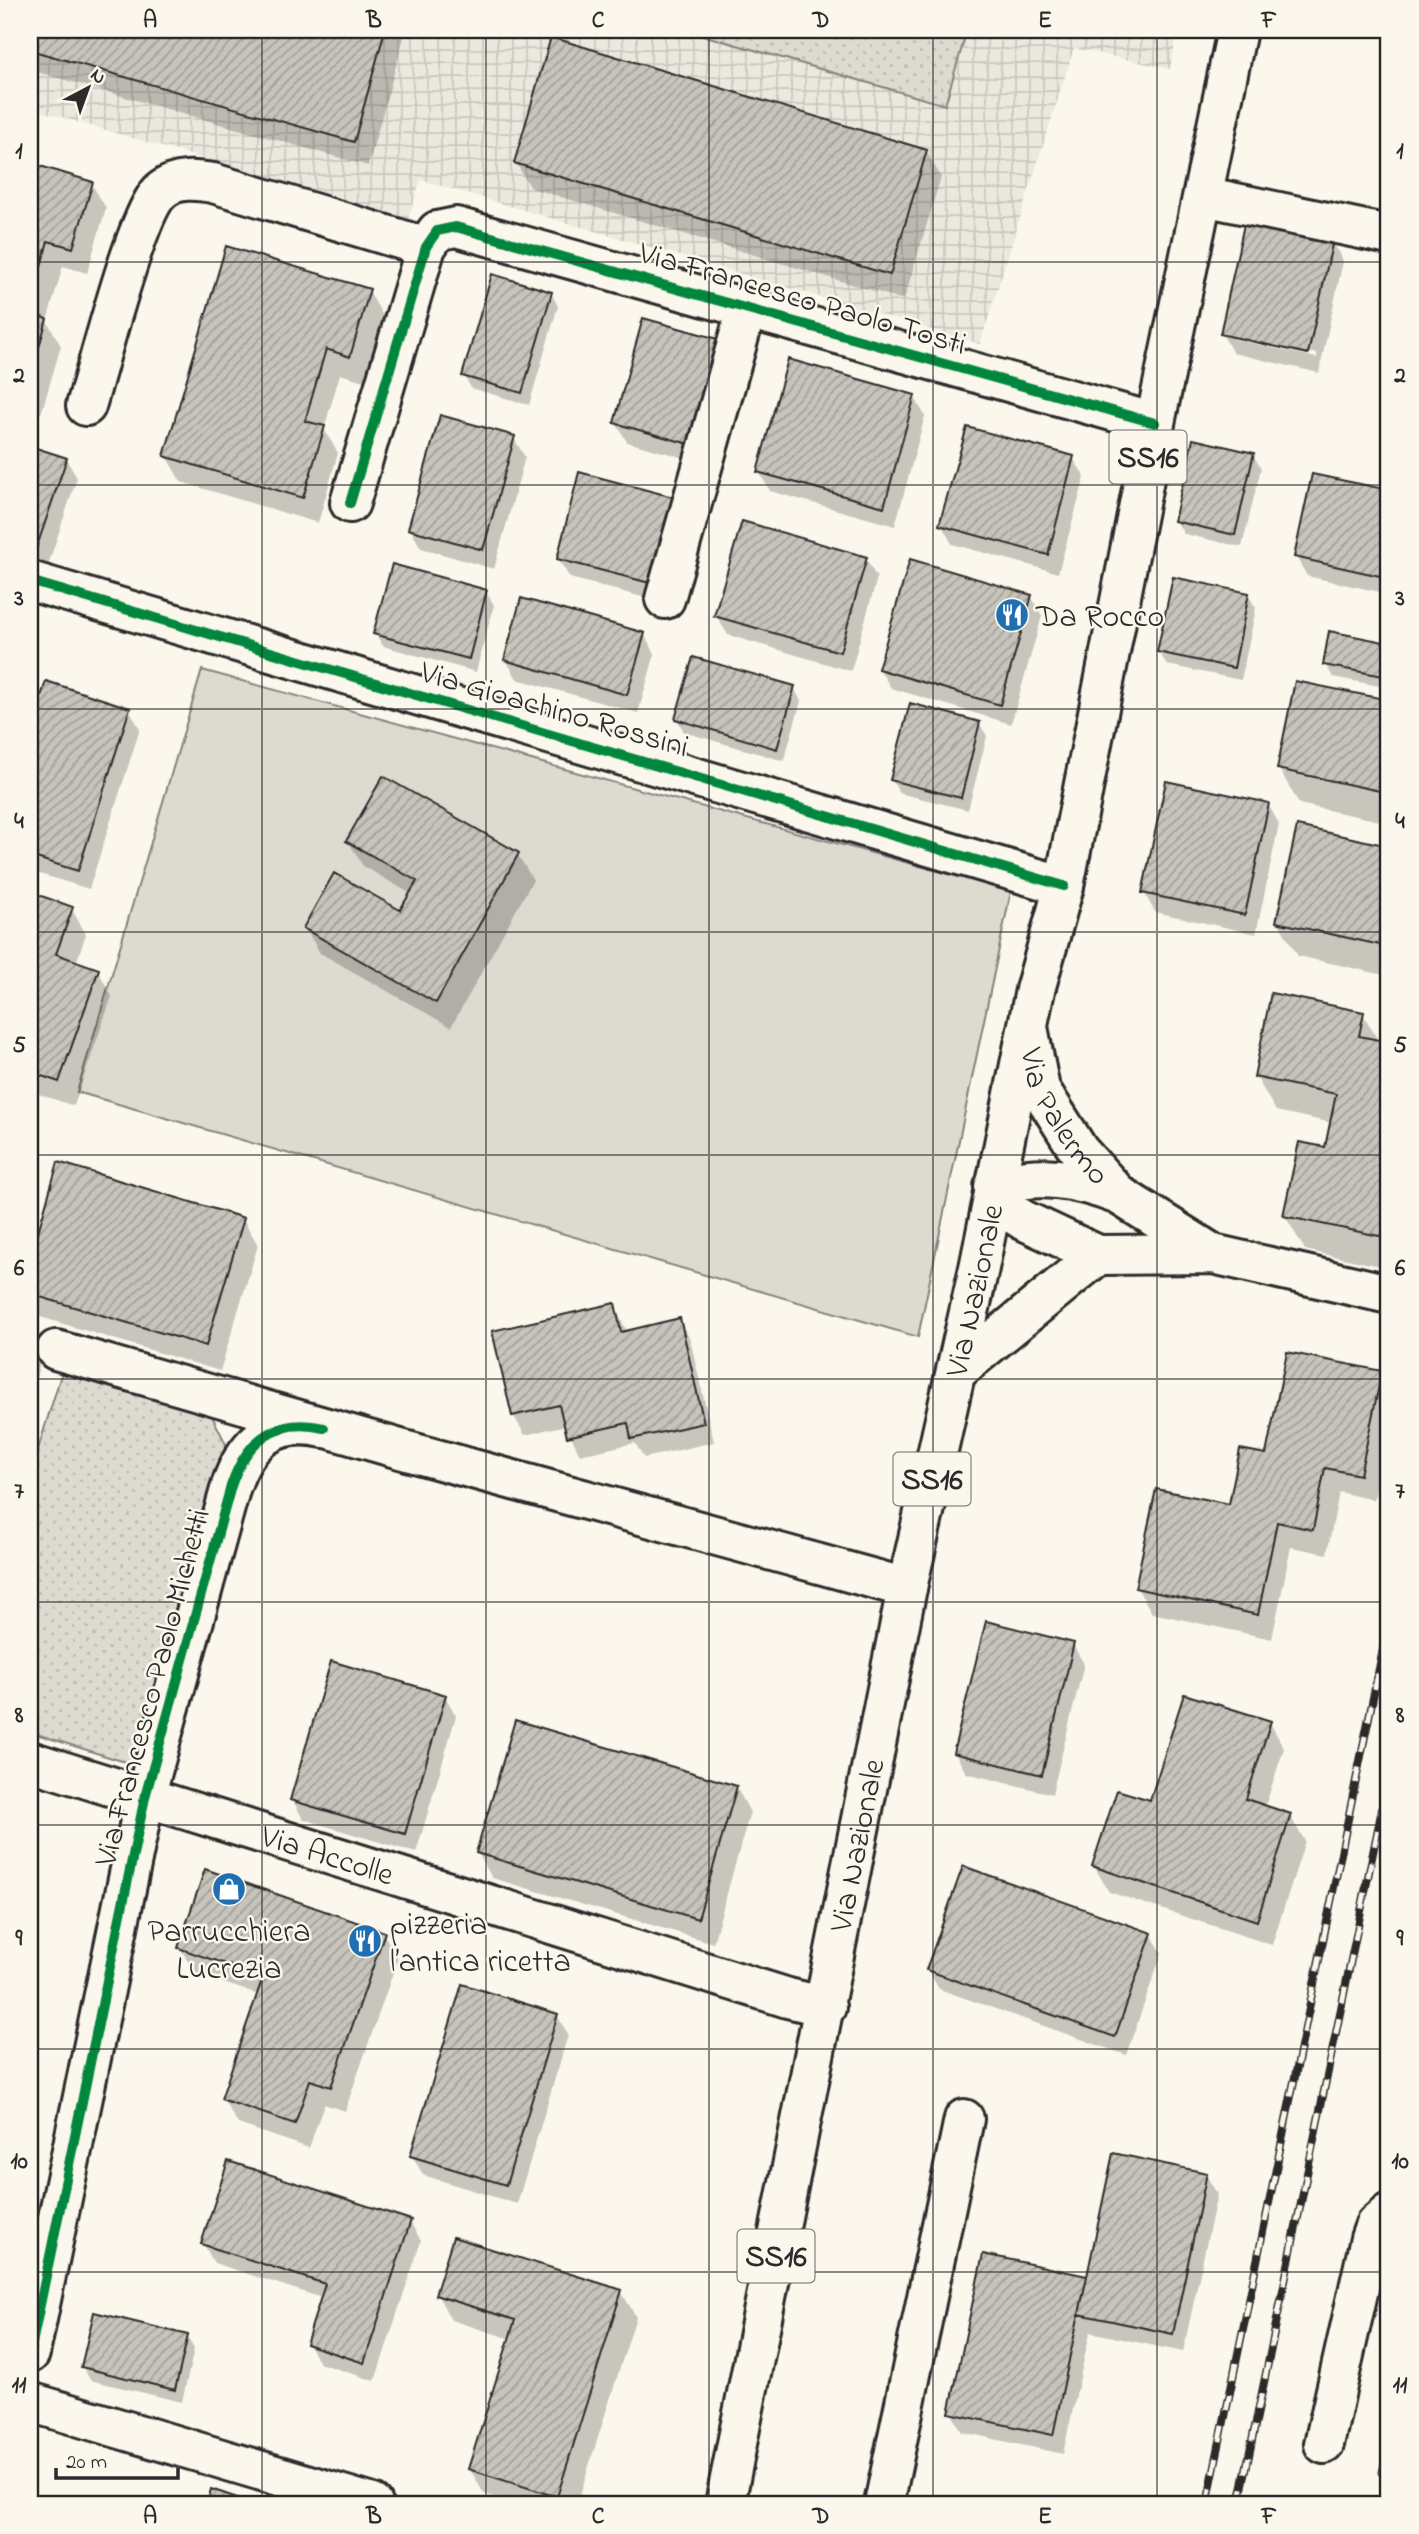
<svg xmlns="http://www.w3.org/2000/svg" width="1419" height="2534" viewBox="0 0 1419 2534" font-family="'Indie Flower',sans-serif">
  <defs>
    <pattern id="industrial-grid" width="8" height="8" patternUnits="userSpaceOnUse" patternTransform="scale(1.75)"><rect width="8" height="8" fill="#ebe8de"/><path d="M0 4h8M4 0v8" fill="none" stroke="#cac7bf"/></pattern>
    <pattern id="grass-dots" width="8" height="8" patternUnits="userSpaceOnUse" patternTransform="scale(1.75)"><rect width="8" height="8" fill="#dddad0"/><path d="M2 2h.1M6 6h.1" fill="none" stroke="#bebbb3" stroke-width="1.8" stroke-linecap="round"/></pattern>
    <pattern id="building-hatch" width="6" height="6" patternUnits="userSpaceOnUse" patternTransform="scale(1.75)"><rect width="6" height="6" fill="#c7c4bc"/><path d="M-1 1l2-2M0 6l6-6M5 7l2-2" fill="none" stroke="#a29f99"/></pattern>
  </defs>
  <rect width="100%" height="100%" fill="#fbf7ec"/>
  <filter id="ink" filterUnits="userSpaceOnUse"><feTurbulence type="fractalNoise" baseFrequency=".0143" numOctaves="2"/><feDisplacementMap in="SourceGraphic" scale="14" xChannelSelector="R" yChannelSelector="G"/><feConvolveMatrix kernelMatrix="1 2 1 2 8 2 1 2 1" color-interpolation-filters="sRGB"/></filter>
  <g filter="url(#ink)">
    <path fill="url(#industrial-grid)" d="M30,30H1178L1170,69L1074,48L980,344L421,180L408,219L30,108Z"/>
    <path fill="url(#grass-dots)" stroke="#84827e" stroke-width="2" d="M685,30H967L945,105Z
      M65,1362L207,1406L226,1444L134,1765L30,1732V1475Z"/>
    <path fill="#dddad0" stroke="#84827e" stroke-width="2" d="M202,670L1011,891L918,1337L77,1092Z"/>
    <path fill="#0003" fill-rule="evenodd" d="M30,30H406L368,166L30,70Z
      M926,151L941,177L904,300L531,188L516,163Z
      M30,164L91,183L106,208L87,273L63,266L47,321L61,346L41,414L30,411Z
      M1332,241L1343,261L1319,373L1233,353L1222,334ZM1234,336L1317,354V358L1234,339Z
      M369,291L383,316L364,381L340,374L324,429L338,453L318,523L181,482L166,456Z
      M551,293L558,306L529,405L471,388L464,375Z
      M1389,340V364L1385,357Z
      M716,341L728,360L699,462L627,442L616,423Z
      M914,396L925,416L895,526L770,491L759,472Z
      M513,437L525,457L494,569L421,548L410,529Z
      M30,448L66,459L77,478L46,571L30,566Z
      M1253,455L1261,468L1242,547L1184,534L1176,521Z
      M1073,458L1085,477L1058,573L952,544L941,524Z
      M1313,476L1389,492V594L1307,576L1296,557Z
      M672,498L683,518L661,602L570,578L558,559Z
      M866,559L877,578L851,671L728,635L716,616Z
      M486,592L494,605L476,672L383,646L375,633Z
      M1248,595L1256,608L1241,680L1167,665L1159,652Z
      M1031,596L1042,616L1011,724L891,688L879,669Z
      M1331,633L1389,645V688L1333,677L1325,664Z
      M644,634L655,654L638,713L517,679L506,660Z
      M47,683L129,709L140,729L89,889L30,871V737Z
      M1296,683L1389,702V823L1299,804L1279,769Z
      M794,688L801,701L784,761L684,732L677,719Z
      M979,723L987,736L968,810L899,793L892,780Z
      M1268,804L1279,824L1256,934L1155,912L1144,893Z
      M1298,828L1389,848V976L1298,956L1278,922Z
      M348,841L518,855L533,880L451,1027L320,953L305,928L401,913L411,894L363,866Z
      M30,894L71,908L86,934L76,963L98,971L112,996L74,1106L30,1091Z
      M1363,1014L1379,1042L1389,1044V1268L1305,1250L1285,1216L1327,1149L1332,1123L1276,1111L1256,1077Z
      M60,1165L243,1219L258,1245L220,1371L37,1316L30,1303V1266Z
      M614,1305L627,1332L679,1320L690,1339L714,1442L644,1458L635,1443L580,1455L566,1425L525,1435L513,1415Z
      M30,1344L40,1363L30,1399Z
      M1380,1373L1389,1388V1426L1374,1500L1339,1492L1327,1554L1291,1547L1272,1639L1152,1613L1137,1588L1230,1507L1267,1456Z
      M1073,1645L1084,1664L1052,1794L966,1773L955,1753Z
      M445,1696L456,1716L416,1853L303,1819L292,1799Z
      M1270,1723L1284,1748L1265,1807L1290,1816L1305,1841L1272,1945L1109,1892L1094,1866L1151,1802Z
      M736,1787L750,1812L713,1943L492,1878L478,1853Z
      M383,1933L398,1958L345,2111L324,2104L309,2148L238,2124L223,2099L259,1995L194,1973L180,1947Z
      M1151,1934L1162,1953L1126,2055L939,1989L928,1970Z
      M557,2015L568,2035L517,2204L423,2175L412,2155Z
      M1206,2175L1217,2194L1183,2352L1090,2332L1063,2454L962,2432L951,2412L985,2256L1088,2278Z
      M410,2222L421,2241L375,2381L319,2363L308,2343L322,2298L214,2263L203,2243Z
      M621,2291L636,2317L577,2504H516L484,2494L470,2469L511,2339L451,2320L437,2294Z
      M187,2336L194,2349L182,2402L90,2380L83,2367Z
      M1389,2440V2487L1381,2474Z"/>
    <path fill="url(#building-hatch)" stroke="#2b2b2b" stroke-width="2" d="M30,30H385L354,142L30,50Z
      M551,37L927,150L890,275L514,163Z
      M30,163L93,182L73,248L48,241L30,306Z
      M1245,220L1333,240L1308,354L1220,334Z
      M226,246L370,289L350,357L326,349L305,421L325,426L303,498L164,456Z
      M492,274L552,292L522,393L462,376Z
      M30,313L47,319L30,379Z
      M643,318L718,339L689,444L614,423Z
      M788,359L915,395L884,507L757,472Z
      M440,415L515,436L483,550L408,529Z
      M967,427L1074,456L1048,555L939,525Z
      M1193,439L1254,453L1235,535L1174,521Z
      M30,446L67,458L35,552L30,551Z
      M579,472L673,497L650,583L557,559Z
      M1312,474L1389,490V578L1294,557Z
      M742,521L867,557L840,652L714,616Z
      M910,559L1032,595L1000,705L878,669Z
      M392,564L487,590L469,659L373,634Z
      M1173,577L1249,593L1234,668L1157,652Z
      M521,598L645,633L627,695L504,660Z
      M1329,631L1389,643V677L1323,665Z
      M693,657L795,686L777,749L675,719Z
      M46,681L130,708L78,871L30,856V731Z
      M1295,681L1389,700V793L1277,769Z
      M910,703L980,722L961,798L890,780Z
      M383,776L519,853L436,1003L303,928L334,873L400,910L417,881L346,841Z
      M1166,781L1269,803L1245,915L1142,893Z
      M1297,826L1389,846V947L1276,922Z
      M30,892L73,907L56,954L99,969L59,1082L30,1072Z
      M1271,993L1364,1012L1359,1036L1389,1042V1238L1283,1216L1299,1142L1325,1147L1336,1094L1254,1077Z
      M58,1162L244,1218L206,1346L30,1294V1260Z
      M615,1303L621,1332L680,1318L704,1423L631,1439L628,1423L567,1437L559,1405L512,1416L492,1331Z
      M1287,1352L1382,1371L1360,1475L1325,1468L1313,1530L1277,1522L1258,1615L1135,1588L1156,1489L1229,1504L1240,1449L1266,1454Z
      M986,1621L1074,1643L1042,1775L953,1753Z
      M331,1661L446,1695L405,1834L290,1800Z
      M1184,1694L1271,1721L1246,1799L1291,1814L1257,1921L1092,1866L1117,1790L1150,1800Z
      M515,1720L737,1786L698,1919L476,1853Z
      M963,1866L1152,1933L1115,2037L926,1970Z
      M205,1869L385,1932L331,2087L310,2080L295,2124L221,2099L263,1977L178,1948Z
      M462,1984L558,2014L506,2185L410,2156Z
      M1113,2153L1207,2173L1173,2334L1079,2314Z
      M228,2161L411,2220L364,2363L306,2344L325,2284L201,2244Z
      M453,2237L622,2290L557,2497L468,2469L515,2320L435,2295Z
      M983,2254L1087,2276L1053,2435L949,2413Z
      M94,2312L188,2335L175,2390L81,2367Z
      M1389,2433V2477L1379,2474Z
      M211,2489L255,2504H207Z"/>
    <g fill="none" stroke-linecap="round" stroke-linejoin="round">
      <g stroke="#2b2b2b" stroke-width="44">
        <g id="minor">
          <path d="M1203,196L1389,235"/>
          <path d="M86,406C98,367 137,210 162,190C177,178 195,180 213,183L426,247"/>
          <path d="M350,503L426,247L437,231L456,227L1155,423"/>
          <path d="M30,581L1064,886"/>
          <path d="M665,599L747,308"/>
          <path id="s1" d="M1028,1027L1040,1089L1079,1151L1118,1194"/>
          <path d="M1213,1254L1119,1195C1078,1179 1036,1171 994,1187L1012,1213L1023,1220L1098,1255L1213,1254L1389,1294"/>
          <path d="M56,1350L400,1449L907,1588"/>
          <path d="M957,1371L1098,1255"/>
          <path id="s2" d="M30,1761L788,1998L826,2007"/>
          <path d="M30,2353L145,1797L231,1486C246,1441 274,1417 324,1428"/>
          <path d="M30,2402L373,2504"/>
          <path d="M1324,2444L1370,2239L1375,2225L1389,2213"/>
          <path d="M884,2504L964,2119"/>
        </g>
      </g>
      <g stroke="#2b2b2b" stroke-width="44">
        <g id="primary">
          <path id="s3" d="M725,2504L907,1588L979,1268L1035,990L1064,886L1155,423L1237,30"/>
        </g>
      </g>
      <use href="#minor" stroke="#fbf7ec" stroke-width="38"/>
      <use href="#primary" stroke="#fbf7ec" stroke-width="38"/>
      <g stroke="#2b2b2b" stroke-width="8">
        <path id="rail" d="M1207,2504L1389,1620
          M1239,2504L1389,1775"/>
      </g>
      <use href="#rail" stroke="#fbf7ec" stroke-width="5" stroke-dasharray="16" stroke-linecap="butt"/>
      <g stroke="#fbf7ec" stroke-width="15">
        <path id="cycleway" d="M350,503L426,247L437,231L456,227L1155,423
          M30,581L1064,886
          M30,2353L145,1797L231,1486C246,1441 274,1417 324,1428"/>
      </g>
      <use href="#cycleway" stroke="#00873e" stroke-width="10"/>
    </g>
  </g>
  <path fill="none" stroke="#2b2b2b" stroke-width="2" stroke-opacity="0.55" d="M262,30V2504M486,30V2504M709,30V2504M933,30V2504M1157,30V2504M30,262H1389M30,485H1389M30,709H1389M30,932H1389M30,1155H1389M30,1379H1389M30,1602H1389M30,1825H1389M30,2049H1389M30,2272H1389"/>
  <defs>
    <g id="restaurant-disc" transform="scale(1.75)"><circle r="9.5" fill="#1f6fb2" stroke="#fbf7ec"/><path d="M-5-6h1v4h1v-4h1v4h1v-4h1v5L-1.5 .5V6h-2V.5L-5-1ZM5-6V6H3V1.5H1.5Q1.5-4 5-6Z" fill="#fff"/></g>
    <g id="shop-disc" transform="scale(1.75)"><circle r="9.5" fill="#1f6fb2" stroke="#fbf7ec"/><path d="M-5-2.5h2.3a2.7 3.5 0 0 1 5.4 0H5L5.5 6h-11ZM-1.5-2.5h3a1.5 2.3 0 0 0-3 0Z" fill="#fff"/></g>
  </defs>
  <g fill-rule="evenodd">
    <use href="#restaurant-disc" x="1012" y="615"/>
    <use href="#shop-disc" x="229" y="1889"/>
    <use href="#restaurant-disc" x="365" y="1941"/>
  </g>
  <g text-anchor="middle" stroke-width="5" stroke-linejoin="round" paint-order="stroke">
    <g fill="#fbf7ec" stroke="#696865" stroke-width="2">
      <rect x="1109.5" y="430.5" width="77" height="53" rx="5"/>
      <rect x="893.5" y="1452.5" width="77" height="53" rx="5"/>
      <rect x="737.5" y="2229.5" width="77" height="53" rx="5"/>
    </g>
    <g font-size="30" font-weight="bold" fill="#2b2b2b">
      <text x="1148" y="467">SS16</text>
      <text x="932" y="1489">SS16</text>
      <text x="776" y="2266">SS16</text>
    </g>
    <g font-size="32" fill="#2b2b2b" stroke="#fbf7ec">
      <text transform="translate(803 297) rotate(16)" y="11">Via Francesco Paolo Tosti</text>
      <text transform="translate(555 708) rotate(16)" y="11">Via Gioachino Rossini</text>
      <text dy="11" stroke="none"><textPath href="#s1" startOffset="98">Via Palermo</textPath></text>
      <text dy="11" stroke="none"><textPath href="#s3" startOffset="1239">Via Nazionale</textPath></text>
      <text transform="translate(151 1687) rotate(-75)" y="11">Via Francesco Paolo Michetti</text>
      <text dy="11" stroke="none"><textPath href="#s3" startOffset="672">Via Nazionale</textPath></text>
      <text dy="11" stroke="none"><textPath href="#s2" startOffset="312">Via Accolle</textPath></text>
    </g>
    <g font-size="32" fill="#2b2b2b" stroke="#fbf7ec" text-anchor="start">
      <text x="1036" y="626">Da Rocco</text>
      <text x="390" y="1934">pizzeria<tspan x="390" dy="37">l’antica ricetta</tspan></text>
      <text x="229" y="1941" text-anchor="middle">Parrucchiera<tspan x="229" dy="37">Lucrezia</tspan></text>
    </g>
  </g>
  <rect width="1419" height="2534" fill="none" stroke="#fbf7ec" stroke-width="77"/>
  <g transform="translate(88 88) rotate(41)" stroke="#fbf7ec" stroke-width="5" paint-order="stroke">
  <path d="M0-5L12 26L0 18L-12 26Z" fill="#2b2b2b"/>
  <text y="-10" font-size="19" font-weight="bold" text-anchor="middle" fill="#2b2b2b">N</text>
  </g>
  <path d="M56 2468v10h122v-10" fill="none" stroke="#2b2b2b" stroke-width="3.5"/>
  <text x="66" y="2468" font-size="21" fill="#2b2b2b" stroke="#fbf7ec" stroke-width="5" paint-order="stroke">20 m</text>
  <rect x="38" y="38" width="1342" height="2458" fill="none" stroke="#2b2b2b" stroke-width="2.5"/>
  <g font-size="23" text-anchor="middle" font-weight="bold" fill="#2b2b2b">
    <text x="150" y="27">A</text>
    <text x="374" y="27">B</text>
    <text x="598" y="27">C</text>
    <text x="821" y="27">D</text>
    <text x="1045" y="27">E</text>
    <text x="1269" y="27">F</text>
    <text x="19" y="158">1</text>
    <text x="1400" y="158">1</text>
    <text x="19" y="382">2</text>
    <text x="1400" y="382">2</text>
    <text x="19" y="605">3</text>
    <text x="1400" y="605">3</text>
    <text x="19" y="828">4</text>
    <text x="1400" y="828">4</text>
    <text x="19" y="1052">5</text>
    <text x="1400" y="1052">5</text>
    <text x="19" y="1275">6</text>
    <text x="1400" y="1275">6</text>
    <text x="19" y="1498">7</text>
    <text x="1400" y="1498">7</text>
    <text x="19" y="1722">8</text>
    <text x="1400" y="1722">8</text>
    <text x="19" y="1945">9</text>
    <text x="1400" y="1945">9</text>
    <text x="19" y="2168">10</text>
    <text x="1400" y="2168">10</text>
    <text x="19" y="2392">11</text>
    <text x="1400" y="2392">11</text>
    <text x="150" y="2523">A</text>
    <text x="374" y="2523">B</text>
    <text x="598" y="2523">C</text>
    <text x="821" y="2523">D</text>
    <text x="1045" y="2523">E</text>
    <text x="1269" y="2523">F</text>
  </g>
</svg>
